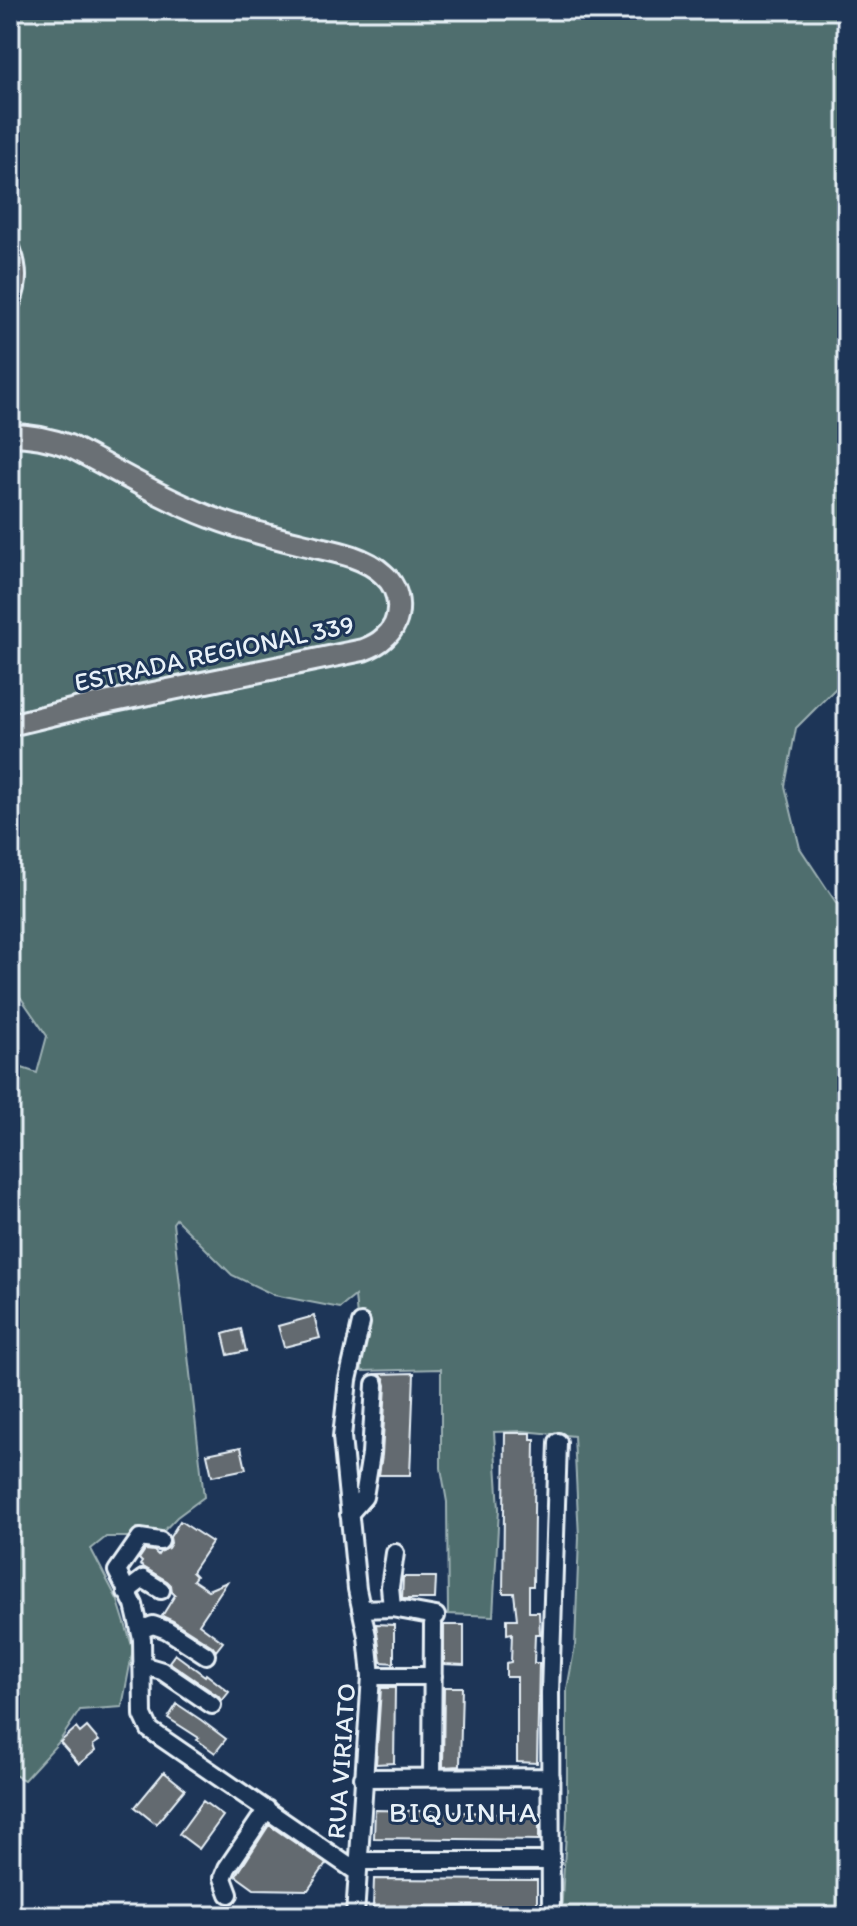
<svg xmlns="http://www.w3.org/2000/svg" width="857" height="1926" viewBox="0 0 857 1926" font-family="Itim,sans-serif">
  <rect width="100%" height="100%" fill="#1d3557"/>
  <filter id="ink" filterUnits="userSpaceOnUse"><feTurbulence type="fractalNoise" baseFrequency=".0125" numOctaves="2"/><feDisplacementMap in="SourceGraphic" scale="16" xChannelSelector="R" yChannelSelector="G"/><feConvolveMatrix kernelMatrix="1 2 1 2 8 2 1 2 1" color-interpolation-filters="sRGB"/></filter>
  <g filter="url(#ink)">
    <path fill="#4f6e6e" stroke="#9cb0b3" stroke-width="2" d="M10,10H847V677L796,728L785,786L800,848L847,919V1171L836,1180L847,1202V1831L841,1860L847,1916H561L567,1816V1689L575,1646L579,1537L574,1436L523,1431L494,1432L499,1509L493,1616L448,1614L447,1502L441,1468V1369L362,1371L355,1296L340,1308L274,1295L232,1275L176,1219L173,1223L204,1497L177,1517L158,1537H106L91,1549L118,1601L133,1649L122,1707L80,1710L59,1742L24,1780L10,1773V1064L37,1073L47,1036L10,982Z"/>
    <path fill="#646a6f" stroke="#e8f1f8" stroke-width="2" d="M314,1316L320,1338L284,1347L278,1326Z
      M241,1329L246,1351L228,1355L223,1334Z
      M414,1373L410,1475H379L382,1455L386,1385L384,1378L379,1374Z
      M505,1433H531V1440H535L533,1586H529V1612H539L540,1634H535L534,1663H539L537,1763L517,1762V1677H506V1663L511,1662L512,1633L507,1634V1619H517L514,1593H503Z
      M241,1447L246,1469L212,1476L207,1454Z
      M180,1521L212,1542L192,1572L196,1576L193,1580L208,1590L227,1582L199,1624L223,1642L216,1651L212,1646L173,1621L162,1616L175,1595L172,1592L171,1585L167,1581L140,1565L142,1562L139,1559L145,1550L154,1551L158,1555L160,1552L168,1548L171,1543L170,1537Z
      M403,1577H436L435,1599H402Z
      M376,1624L394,1625V1663L381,1662Z
      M444,1625H464V1665L444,1664Z
      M175,1654L205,1676L206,1674L229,1692L222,1701L218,1696L169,1662Z
      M444,1687H462L460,1766L443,1767Z
      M381,1688H395L394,1763L376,1764Z
      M177,1704L201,1720L226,1739L215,1753L197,1740L199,1738L168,1718Z
      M87,1727L99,1741L93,1745L95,1751L79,1764L60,1742L76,1728L80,1733Z
      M164,1772L185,1789L156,1824L135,1807Z
      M203,1801L223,1816L199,1849L179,1834Z
      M375,1810L539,1814V1840L374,1838Z
      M269,1825L326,1864L308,1890L254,1889L236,1876Z
      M374,1879L537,1880V1906L373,1907Z"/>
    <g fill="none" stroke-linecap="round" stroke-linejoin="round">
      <g stroke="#e8f1f8" stroke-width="22">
        <path id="minor" d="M349,1514L364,1497L371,1454L375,1384
          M160,1541L140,1538L117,1571L134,1605L142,1639L143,1715L150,1730L357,1872
          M126,1592L143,1579L161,1590
          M392,1608L390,1587L395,1553
          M361,1609L392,1608L436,1616
          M140,1630L153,1625L167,1630L206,1655
          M142,1665L162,1671L212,1705
          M371,1676H433
          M432,1777L433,1624
          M363,1778L551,1777
          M358,1861H551
          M229,1894L223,1878L227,1868L267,1809
          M355,1916L371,1676L367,1636L357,1589L342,1437L348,1380L361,1323
          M551,1916L550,1693L558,1442"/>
      </g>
      <g stroke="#e8f1f8" stroke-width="26">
        <path id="major" d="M10,251C17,269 17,284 10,301
          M10,435C31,435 50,439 69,446C116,470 161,498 210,517C239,528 268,536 298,543C325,550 362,554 383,574C402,590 404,621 384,638C378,644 371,647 363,650L80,708L10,725"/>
      </g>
      <use href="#minor" stroke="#1d3557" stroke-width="16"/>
      <use href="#major" stroke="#6b7074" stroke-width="20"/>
    </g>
  </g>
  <g text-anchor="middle" stroke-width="6" stroke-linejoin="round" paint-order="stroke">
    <g font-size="26" fill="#e8f1f8" stroke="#1d3557">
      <text transform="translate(214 653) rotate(-12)" y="9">ESTRADA REGIONAL 339</text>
      <text transform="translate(341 1761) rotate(-86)" y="9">RUA VIRIATO</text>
    </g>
    <g font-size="28" letter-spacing="2" fill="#e8f1f8" stroke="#1d3557">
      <text x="464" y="1822">BIQUINHA</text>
    </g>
  </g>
  <rect width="857" height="1926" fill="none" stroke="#1d3557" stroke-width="40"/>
  <rect x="20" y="20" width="817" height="1886" fill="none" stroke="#e8f1f8" stroke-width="3" filter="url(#ink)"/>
</svg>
